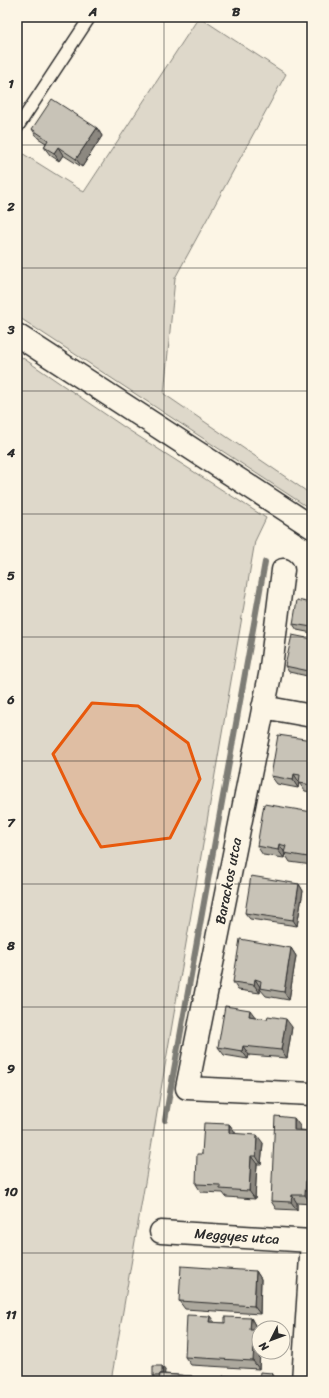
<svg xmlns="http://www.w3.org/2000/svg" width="329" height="1398" viewBox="0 0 329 1398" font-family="Sriracha,sans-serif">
  <rect width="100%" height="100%" fill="#fcf5e5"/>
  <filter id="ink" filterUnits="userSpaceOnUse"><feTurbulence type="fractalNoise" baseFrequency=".025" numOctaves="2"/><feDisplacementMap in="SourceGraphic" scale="8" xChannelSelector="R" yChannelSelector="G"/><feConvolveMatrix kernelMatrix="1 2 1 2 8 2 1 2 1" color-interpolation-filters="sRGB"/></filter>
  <g filter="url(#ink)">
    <path fill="#ded8ca" stroke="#84827a" d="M199,17L286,74L175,278L164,394L312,495V510L17,316V150L84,192Z
      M17,354L127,429L266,518L255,541L111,1381H17Z"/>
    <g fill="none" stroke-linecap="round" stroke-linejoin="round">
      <path stroke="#7d7b74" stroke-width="6" d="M165,1120L265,562"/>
      <g stroke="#2b2b2b" stroke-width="14">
        <path id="service" d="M17,128L90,17"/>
      </g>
      <g stroke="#2b2b2b" stroke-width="25">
        <path id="minor" d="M283,570L270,675L187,1088L312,1094
          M263,707L312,716
          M161,1232L312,1241
          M303,1381L312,1241"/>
      </g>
      <g stroke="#2b2b2b" stroke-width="25">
        <path id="tertiary" d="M17,335L312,527"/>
      </g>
      <use href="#service" stroke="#fcf5e5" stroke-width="11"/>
      <use href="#minor" stroke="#fcf5e5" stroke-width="22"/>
      <use href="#tertiary" stroke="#fcf5e5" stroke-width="22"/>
    </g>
    <path fill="#aca89d" stroke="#2b2b2b" d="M97,128L102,136L82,167L63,155L59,161L50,155L44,147L46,143L38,138L32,129Z
      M312,603V633L297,630L293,624Z
      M312,639V677L289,672L285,666Z
      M312,740V792L305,791L299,783L298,788L277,784L271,776Z
      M312,812V865L290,862L285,854L284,858L263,855L257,846Z
      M299,884L303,891L297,926L250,919L245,913Z
      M291,948L296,956L289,1000L266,996L260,989V993L238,990L233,982Z
      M255,1017L292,1027L287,1058L249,1055L248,1059L224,1055L218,1047Z
      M229,1124L235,1132V1134L263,1143L261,1164H257L255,1199L226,1197L223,1193L201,1192L196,1184L202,1154Z
      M300,1126V1130L312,1131V1188L311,1204L297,1203V1210L276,1209L271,1201Z
      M256,1271L261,1279L260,1314L185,1309L179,1301Z
      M251,1318L256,1327V1332L259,1352H260L259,1369L191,1365L185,1357L214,1323H225Z
      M165,1370L164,1374L192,1376L195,1381H159V1379H155L153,1376Z"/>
    <path fill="#8c8880" stroke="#2b2b2b" d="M97,128L102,136L82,167L76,159Z
      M58,147L63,155L59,161L54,153Z
      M312,657V676L309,671Z
      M294,774L299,782L298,788L293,780Z
      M312,831V863L308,857Z
      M279,844L285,853L284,858L278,850Z
      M299,884L303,891L297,926L293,920Z
      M291,948L296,956L289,1000L284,992Z
      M255,979L260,987V993L254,985Z
      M250,1010L256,1018L249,1016Z
      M286,1019L292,1027L287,1058L281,1050Z
      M243,1046L249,1055L248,1059L242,1051Z
      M294,1118L300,1126L299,1138L294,1130Z
      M229,1124L235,1132L234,1141L229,1133Z
      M312,1131V1167L310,1164Z
      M257,1135L263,1143L261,1164L256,1156Z
      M251,1156L257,1164L255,1199L249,1191Z
      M306,1179L312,1188L311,1204L305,1195Z
      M292,1195L297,1203V1210L291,1202Z
      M256,1271L261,1279L260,1314L254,1306Z
      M210,1316L216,1324L209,1322Z
      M251,1318L256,1327V1332L259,1336V1352H260L259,1369L253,1361L250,1330Z
      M162,1366L165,1370L164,1380L162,1376Z
      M272,1373L274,1376V1381H272Z
      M192,1376L195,1381H191Z"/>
    <path fill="#c8c3b7" stroke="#2b2b2b" d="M52,99L97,128L76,159L58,147L54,153L44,147L48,140L32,129Z
      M297,600L312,603V627L293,624Z
      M292,635L312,639V657L309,671L285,666Z
      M278,735L312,740V785L299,783L300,775L294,774L293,780L271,776Z
      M264,804L312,812V831L308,857L284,853L286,846L279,844L278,850L257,846Z
      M251,876L299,884L293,920L245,913Z
      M240,939L291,948L284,992L260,988L261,981L255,979L254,985L233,982Z
      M225,1006L250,1010L249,1016L267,1019L268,1016L286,1019L281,1050L243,1046L242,1051L218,1047Z
      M312,1024V1036H310Z
      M275,1116L294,1118V1130L312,1131L310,1164H312V1180L306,1179L305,1195H292L291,1202L271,1201Z
      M204,1123L229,1124V1133L257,1135L256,1156H251L249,1191L220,1189V1185L196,1184L197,1154H202Z
      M181,1266L256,1271L254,1306L179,1301Z
      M187,1315L210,1316L209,1322L225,1323V1317L251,1318L250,1330H255L253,1361L185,1357Z
      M153,1366H162V1374H160L159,1376H153Z
      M260,1372L272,1373V1381H259Z
      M160,1374L192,1376L191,1381H159Z
      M223,1376L257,1378V1381H223Z"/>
  </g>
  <path fill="#e8590c" fill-opacity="0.2" stroke="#e8590c" stroke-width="3" stroke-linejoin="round" d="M92,703L138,706L188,743L200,779L170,838L101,847L81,813L53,754Z"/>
  <path fill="none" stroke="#2b2b2b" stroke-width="1" stroke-opacity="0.55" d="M164,17V1381M17,145H312M17,268H312M17,391H312M17,514H312M17,637H312M17,761H312M17,884H312M17,1007H312M17,1130H312M17,1253H312"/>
  <g text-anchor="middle" stroke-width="3" stroke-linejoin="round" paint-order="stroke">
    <g font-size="14" fill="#2b2b2b" stroke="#fcf5e5">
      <text transform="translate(228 881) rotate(-79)" y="5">Barackos utca</text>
      <text transform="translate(237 1236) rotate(4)" y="5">Meggyes utca</text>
    </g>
  </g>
  <rect width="329" height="1398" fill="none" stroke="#fcf5e5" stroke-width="44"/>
  <g transform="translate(271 1340) rotate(228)"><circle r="19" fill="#fcf5e5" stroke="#a8a49b"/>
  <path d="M0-3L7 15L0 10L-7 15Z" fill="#2b2b2b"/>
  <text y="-6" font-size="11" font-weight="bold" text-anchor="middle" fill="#2b2b2b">N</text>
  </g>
  <rect x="22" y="22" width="285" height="1354" fill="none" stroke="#2b2b2b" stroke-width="1.5"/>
  <g font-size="13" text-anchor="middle" font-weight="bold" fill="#2b2b2b">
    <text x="93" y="16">A</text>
    <text x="236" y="16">B</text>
    <text x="11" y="88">1</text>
    <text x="11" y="211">2</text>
    <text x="11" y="334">3</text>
    <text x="11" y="457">4</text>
    <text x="11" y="580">5</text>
    <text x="11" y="704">6</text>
    <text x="11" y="827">7</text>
    <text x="11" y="950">8</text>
    <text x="11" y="1073">9</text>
    <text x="11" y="1196">10</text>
    <text x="11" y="1319">11</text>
  </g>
</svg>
